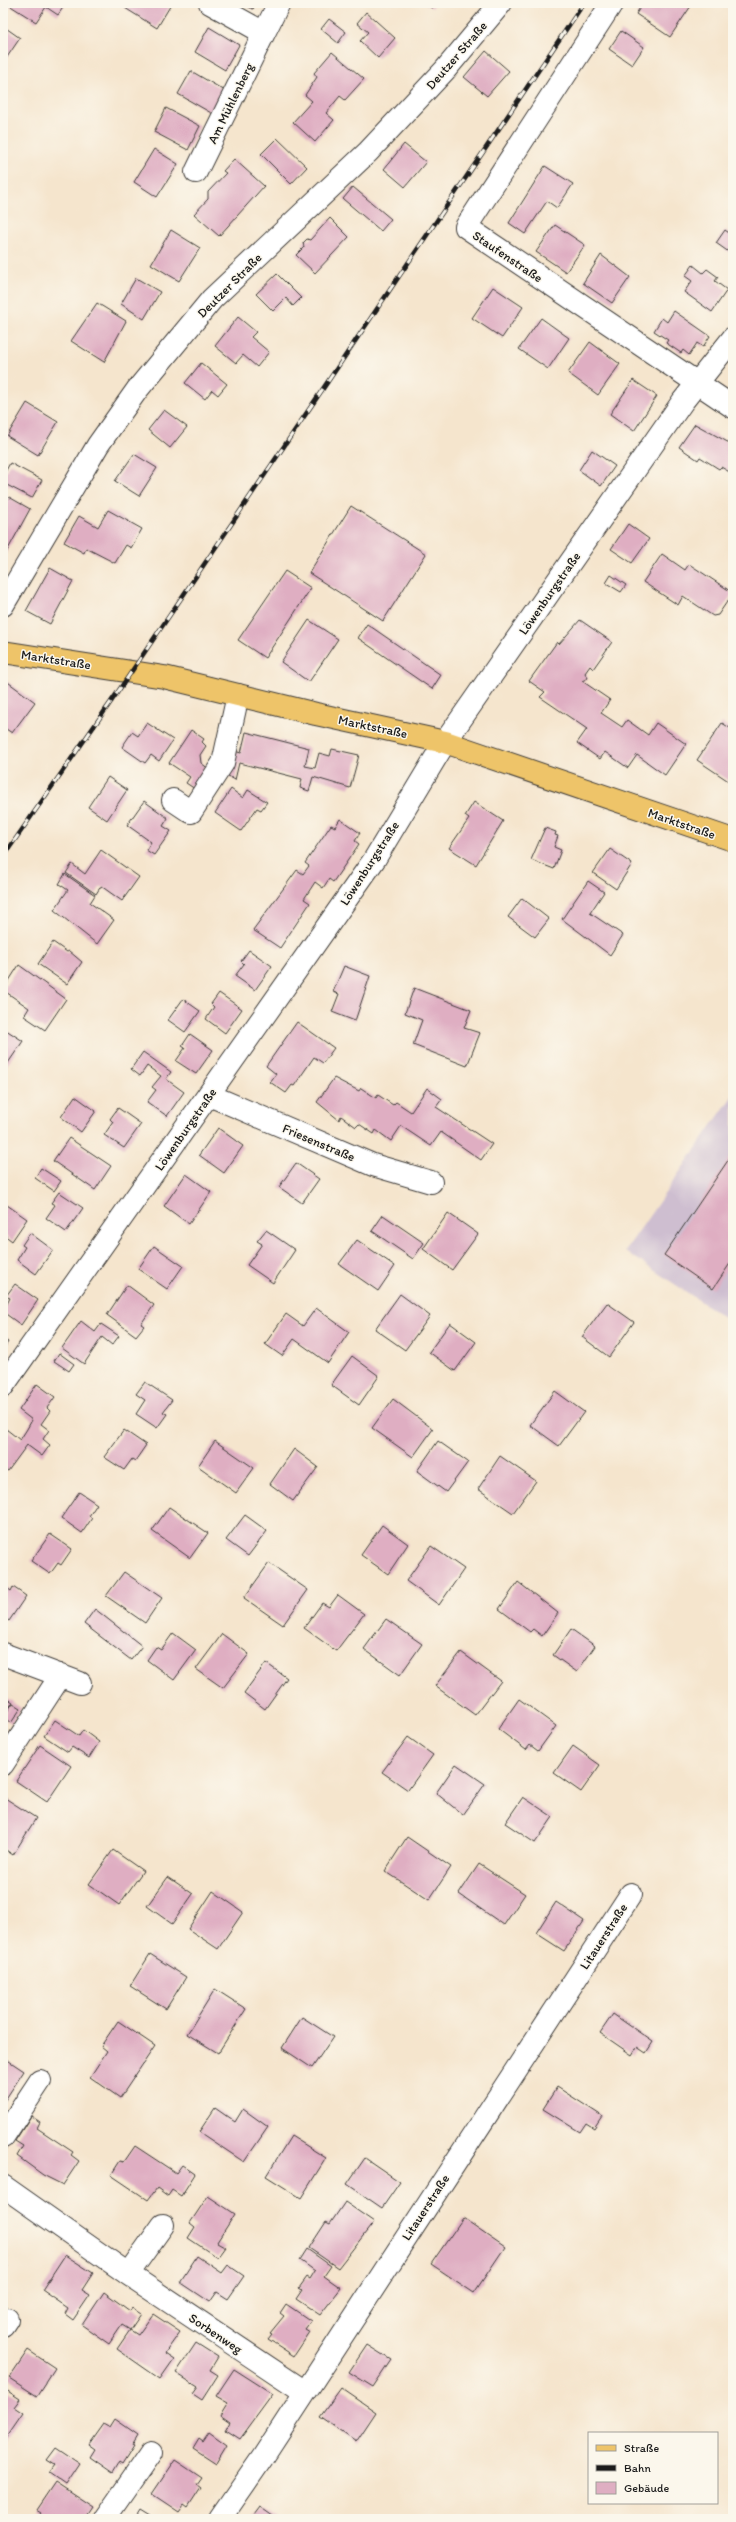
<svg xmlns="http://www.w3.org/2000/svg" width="736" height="2522" viewBox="0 0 736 2522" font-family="Itim,sans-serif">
  <rect width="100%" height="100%" fill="#fbf7ec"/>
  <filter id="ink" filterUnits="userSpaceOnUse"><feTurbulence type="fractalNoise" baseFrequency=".025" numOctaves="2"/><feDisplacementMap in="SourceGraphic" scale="8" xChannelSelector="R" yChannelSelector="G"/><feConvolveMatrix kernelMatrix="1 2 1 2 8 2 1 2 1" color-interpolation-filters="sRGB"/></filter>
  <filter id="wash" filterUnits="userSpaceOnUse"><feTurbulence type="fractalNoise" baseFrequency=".012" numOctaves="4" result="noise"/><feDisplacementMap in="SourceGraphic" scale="16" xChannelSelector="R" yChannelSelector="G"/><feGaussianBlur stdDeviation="0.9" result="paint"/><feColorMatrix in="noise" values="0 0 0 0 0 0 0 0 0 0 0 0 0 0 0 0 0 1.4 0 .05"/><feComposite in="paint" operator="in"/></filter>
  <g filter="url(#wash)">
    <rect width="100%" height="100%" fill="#f5e5cd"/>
    <path fill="#cebed0" d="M733,1095V1323L625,1251Z"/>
    <g id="blocks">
      <path fill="#dfaec2" d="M10,3H66L58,15L46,7L36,22L9,5Z
        M128,3H172L157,28L125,8Z
        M240,3H256L253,9Z
        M424,3H435L432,8Z
        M643,3H693L670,37L636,14Z
        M366,12L395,38L378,58L360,41L368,32L357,23Z
        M329,19L346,32L338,43L321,29Z
        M3,26L20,38L3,63Z
        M209,27L239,45L225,70L195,52Z
        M621,31L644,47L632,65L609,49Z
        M486,51L509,71L487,96L464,77Z
        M332,52L364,79L345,100L340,96L326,113L334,120L315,142L293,122L312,101L305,95L317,77L314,73Z
        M191,71L227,92L213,114L178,94Z
        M166,108L200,126L188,150L154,132Z
        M277,138L307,167L291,184L261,154Z
        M404,144L426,162L405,187L384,169Z
        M154,149L178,164L157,197L134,182Z
        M234,159L264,186L219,236L194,214L208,199V192L226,173L223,171Z
        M545,166L573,184L557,208L547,201L525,234L509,223Z
        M353,187L391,219L381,231L343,199Z
        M330,218L349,237L315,273L296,255L304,247L303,243L307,239L310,240Z
        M555,225L585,245L566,272L536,252Z
        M733,227V255L716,243L725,230L729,233Z
        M171,230L200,248L179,281L151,264Z
        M601,255L630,277L612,303L583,283Z
        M693,265L703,273L707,269L718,277L715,281L727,290L712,312L684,292L692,281L685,276Z
        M277,274L301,298L293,306L286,298L273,311L256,294Z
        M136,278L160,292L144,319L121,304Z
        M493,287L523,307L502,338L472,318Z
        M97,303L126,321L104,362L71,341Z
        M674,311L710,336L703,347L697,343L689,355L683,350L681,353L666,343L668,340L654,331L662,318L667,322Z
        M238,317L256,332L251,337L269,352L257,367L243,355L236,363L215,346Z
        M541,318L569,338L548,369L519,349Z
        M590,342L620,364L598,395L568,373Z
        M201,363L227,384L218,395L212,390L205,399L185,383Z
        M633,380L657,396L634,431L610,414Z
        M27,403L58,422L38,455L7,436Z
        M164,410L187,427L170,448L148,430Z
        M695,424L733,445V474L721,467L719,469L700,457L698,460L679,447Z
        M592,450L615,466L601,486L579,470Z
        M134,454L157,468L139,496L115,481Z
        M10,463L42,480L32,498L3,483V476Z
        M9,497L30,509L6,553L3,551V507Z
        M351,506L426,554L383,621L309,573Z
        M108,510L142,529L131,548L126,545L115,563L86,548L84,553L64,542L79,516L98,527Z
        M628,524L649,539L632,563L611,549Z
        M662,554L685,570L689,564L733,593L718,615L713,616L683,596L678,605L643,582Z
        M50,568L73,581L50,624L26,611Z
        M285,571L311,588L265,658L238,640Z
        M611,575L626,585L621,592L606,583Z
        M309,620L338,639L309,682L281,662Z
        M580,620L612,642L593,669L590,666L585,673L588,678L582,681L610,700L601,713L622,727L627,720L648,735L656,723L686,744L665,775L637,755L628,768L605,752L600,759L577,743L587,729L540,697L545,692L529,681L557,642L559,644Z
        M367,624L441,675L432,689L358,638Z
        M5,680L35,702L12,733L3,727V682Z
        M147,723L173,740L159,761L151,755L145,763L122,747L132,732L138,736Z
        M722,723L733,730V784L697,760Z
        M191,730L204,739L202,742L206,746L200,755L201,763L209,769L195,789L186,783L190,777L169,763Z
        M246,732L309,748L305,766L315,768L319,753L330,756L332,749L359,755L350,788L313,777L309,791L300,788L302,779L239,763L235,780L225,774L231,750L241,753Z
        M108,777L127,790L107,820L88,807Z
        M231,789L243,798L248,790L267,802L261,810L257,808L241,831L215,813Z
        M144,801L168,818L163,826L171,831L154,855L146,850L151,842L127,825Z
        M474,802L503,821L476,865L449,848L469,819L465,816Z
        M340,819L360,833L355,841L359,844L333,882L329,879L323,888L315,882L304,899L310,903L280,948L253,930L297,870L303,874L309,866L305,863L331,825L335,827Z
        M545,828L556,832L555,835L558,836L554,847L561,850L554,869L531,860Z
        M610,849L632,864L616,889L593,873Z
        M101,850L139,877L122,901L101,886L96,894L66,873L72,864L85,874Z
        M65,874L95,895L90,903L114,920L97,944L54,910L68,890L59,884Z
        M588,881L604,892L590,913L623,935L610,955L562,919Z
        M522,898L549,919L535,937L508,917Z
        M53,942L67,952L69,951L82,962L67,984L38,964Z
        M249,950L272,966L255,990L235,976L244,964L241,961Z
        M19,965L66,999L45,1030L24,1016L29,1008L3,990Z
        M344,966L370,976L355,1021L332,1012L339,994L333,992Z
        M414,988L471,1010L464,1028L480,1033L467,1066L413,1045L422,1020L405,1013Z
        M219,993L242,1009L225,1033L206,1019L214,1007L211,1004Z
        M183,999L200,1011L185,1032L168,1020Z
        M297,1022L334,1048L323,1063L314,1057L294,1086L292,1085L286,1093L270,1082L276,1074L266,1066Z
        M3,1028L23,1041L6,1066L3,1064Z
        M190,1034L213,1050L196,1074L176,1061L185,1048L182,1046Z
        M143,1052L171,1072L166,1079L184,1092L167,1116L147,1102L156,1090L152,1087L161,1076L147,1066L140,1076L131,1069Z
        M334,1078L359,1091L361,1088L376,1098L378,1095L393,1105L396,1102L411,1112L427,1088L442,1099L436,1107L492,1144L481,1160L441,1132L431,1146L401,1126L391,1141L376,1130L374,1134L359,1124L356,1127L341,1116L339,1120L317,1102Z
        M75,1096L96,1111L81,1132L61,1117Z
        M118,1108L141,1124L124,1148L104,1135L113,1122L110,1119Z
        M218,1128L243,1146L224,1173L199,1155Z
        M69,1138L111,1166L95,1190L53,1161Z
        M733,1153V1259L713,1289L664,1255Z
        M296,1163L319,1179L302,1203L279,1187Z
        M41,1168L61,1181L54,1191L35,1178Z
        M186,1174L211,1192L189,1224L164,1206Z
        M59,1192L83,1208L66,1232L46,1218L55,1205L51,1203Z
        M7,1205L27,1219L12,1241L3,1234V1211Z
        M448,1213L478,1234L452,1270L423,1249Z
        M383,1215L424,1243L413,1259L372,1231Z
        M266,1230L295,1250L273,1283L247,1265L262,1244L257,1241Z
        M30,1233L53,1250L36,1274L17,1260L25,1247L22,1245Z
        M357,1240L395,1266L378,1291L339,1264Z
        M154,1246L183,1266L167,1289L138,1269Z
        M15,1284L38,1300L21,1325L3,1312L10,1298L6,1296Z
        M127,1285L154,1305L141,1324L144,1326L136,1336L107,1315Z
        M400,1294L430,1316L405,1350L375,1329Z
        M607,1303L634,1322L609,1357L582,1337Z
        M316,1308L349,1332L328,1363L294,1339L282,1356L265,1344L286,1314L303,1326Z
        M81,1321L95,1332L101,1324L119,1336L112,1345L102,1337L84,1364L62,1348Z
        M450,1323L476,1342L455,1371L429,1352Z
        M3,1338L8,1342L3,1350Z
        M59,1353L74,1364L69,1371L54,1361Z
        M352,1356L379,1376L359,1405L331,1385Z
        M145,1382L172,1400L163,1412L167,1414L157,1428L136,1414L145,1400L136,1394Z
        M37,1384L55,1397L47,1408L50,1411L41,1424L49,1430L43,1439L50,1445L42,1456L27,1445L8,1471L3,1468V1433L6,1429L20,1440L27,1429L32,1420L19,1410Z
        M555,1391L584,1412L559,1446L530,1425Z
        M393,1399L433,1429L413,1457L372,1428Z
        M124,1430L146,1445L135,1461L132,1459L124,1470L104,1457Z
        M215,1441L254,1468L236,1493L198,1466Z
        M438,1441L468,1462L446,1492L417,1471Z
        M294,1449L318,1467L293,1501L270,1484Z
        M500,1456L536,1481L513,1513L478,1489Z
        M79,1492L97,1504L89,1516L92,1518L82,1533L61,1518Z
        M169,1507L208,1533L190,1558L152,1531Z
        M245,1515L267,1531L248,1556L226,1540Z
        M382,1525L408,1544L388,1574L361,1555Z
        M50,1534L72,1549L61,1565L58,1563L50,1574L31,1561Z
        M431,1546L464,1569L439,1605L406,1581Z
        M269,1563L308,1590L283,1625L244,1598Z
        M124,1572L162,1598L145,1623L106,1596Z
        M518,1582L558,1613L542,1636L533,1629L530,1632L499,1609Z
        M3,1585L11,1591L13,1587L26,1596L9,1621L3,1617Z
        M338,1595L364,1614L336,1651L304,1628L322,1603L329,1607Z
        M95,1609L142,1646L131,1660L84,1624Z
        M386,1619L422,1644L400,1675L364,1649Z
        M571,1629L595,1646L577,1672L553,1655Z
        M173,1633L196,1650L174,1680L147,1660L156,1647L161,1650Z
        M222,1634L249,1654L223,1688L196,1669Z
        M461,1652L501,1681L475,1715L435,1686Z
        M266,1663L287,1678L265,1709L244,1693Z
        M3,1696L13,1702L3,1716Z
        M519,1699L556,1726L538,1751L530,1745L526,1750L498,1729Z
        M13,1703L21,1708L11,1723L3,1717Z
        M55,1720L79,1736L83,1730L99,1742L89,1758L72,1747L68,1752L44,1736Z
        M408,1737L433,1755L408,1790L382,1772Z
        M40,1745L71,1766L47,1802L16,1781Z
        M573,1746L600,1765L581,1792L554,1773Z
        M456,1764L485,1784L463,1815L436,1793Z
        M523,1797L553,1817L535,1843L505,1823Z
        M5,1798L36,1818L13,1855L3,1848V1801Z
        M407,1837L451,1867L429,1900L385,1871Z
        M113,1850L143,1871L119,1905L89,1884Z
        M479,1864L525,1894L504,1925L459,1894Z
        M168,1877L193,1894L172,1924L147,1906Z
        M213,1891L243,1912L218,1949L188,1929Z
        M556,1902L584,1921L564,1951L536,1933Z
        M150,1954L186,1977L166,2009L130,1986Z
        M215,1989L246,2009L218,2053L187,2034Z
        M613,2014L653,2042L646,2053L637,2047L632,2055L600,2033Z
        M302,2017L333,2037L312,2068L282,2048Z
        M118,2021L155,2046L120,2098L90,2077L107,2051L101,2046Z
        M3,2057L24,2071L3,2103Z
        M557,2087L602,2116L594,2128L586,2123L580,2132L543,2109Z
        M215,2108L235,2122L243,2109L268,2127L244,2162L199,2132Z
        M31,2116L40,2122L37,2128L73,2152L71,2155L79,2161L63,2185L43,2175L17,2156L23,2146L15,2141Z
        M291,2136L326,2158L301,2198L266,2176Z
        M135,2146L176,2173L182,2165L195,2174L181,2196L172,2190L168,2196L157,2188L148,2200L111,2175L120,2161L124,2162Z
        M365,2158L400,2182L382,2208L347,2184Z
        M208,2196L235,2214L217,2242L226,2247L218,2258L188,2238L195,2227L190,2223Z
        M345,2202L374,2222L338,2268L309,2248L326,2222L330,2224Z
        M463,2218L505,2247L474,2293L431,2264Z
        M307,2249L331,2266L324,2276L341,2288L320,2315L296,2299L302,2290L299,2288L307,2277L310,2279L315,2271L300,2260Z
        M65,2255L93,2273L82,2290L90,2295L73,2320L65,2314L68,2308L42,2290Z
        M197,2256L222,2273L228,2265L244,2276L228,2299L217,2292L210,2302L180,2282Z
        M3,2263L8,2266L3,2274Z
        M104,2292L130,2311L132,2308L141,2314L130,2330L122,2325L109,2344L82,2325Z
        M286,2304L311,2321L305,2329L310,2332L294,2356L268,2339L272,2334L270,2333L284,2316L280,2313Z
        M153,2314L180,2332L165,2353L174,2359L160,2379L117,2349L130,2330L138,2335Z
        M196,2343L218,2357L210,2370L218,2375L202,2400L193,2394L198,2387L176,2373Z
        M367,2345L391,2360L373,2387L349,2372Z
        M28,2350L55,2368L37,2396L9,2378Z
        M234,2369L273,2394L240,2439L226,2430L230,2423L220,2416L228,2403L216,2396Z
        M3,2388L20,2399L14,2407L23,2413L3,2442Z
        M341,2388L376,2412L356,2442L320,2417Z
        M115,2419L138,2435L132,2445L134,2446L122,2465L119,2463L113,2473L90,2457L95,2449L88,2444L103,2423L110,2427Z
        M209,2432L227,2445L216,2463L193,2448L199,2438L203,2441Z
        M56,2448L80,2464L66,2485L49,2473L55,2465L47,2460Z
        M175,2460L202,2478L197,2485L201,2488L188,2508L184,2505L179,2512L152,2494Z
        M55,2482L93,2507L85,2519H37L41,2513L36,2510Z
        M260,2507L277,2519H251Z
        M140,2511L153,2519H135Z"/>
    </g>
  </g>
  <g filter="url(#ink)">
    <use href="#blocks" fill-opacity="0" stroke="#3d3a37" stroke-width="1"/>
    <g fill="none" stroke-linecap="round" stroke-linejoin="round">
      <g stroke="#3d3a37" stroke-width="24">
        <path id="minor" d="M612,3L466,227L733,407
          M264,33L279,3
          M196,172L264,33L210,3
          M3,605L98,445L137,390L212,299L368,152L445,70L501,3
          M173,800L191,812L223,763L238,695
          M209,1095L373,1165L431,1182
          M3,1386L374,860L445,742L683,401L733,338
          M3,1654L80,1683
          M3,1764L61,1675
          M3,2137L40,2081
          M3,2186L128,2274L305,2392
          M128,2274L163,2225
          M3,2325L7,2319
          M105,2519L151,2453
          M220,2519L263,2457L631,1894"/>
      </g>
      <g stroke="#3d3a37" stroke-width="24">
        <path id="major" d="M3,652L164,677L316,714L445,742L733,840"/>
      </g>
      <use href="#minor" stroke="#fff" stroke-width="22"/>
      <use href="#major" stroke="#eec469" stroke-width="22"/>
      <g stroke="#1c1c1c" stroke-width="4.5">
        <path id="rail" d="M3,857L115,696L584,3"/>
      </g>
      <use href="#rail" stroke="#fbf7ec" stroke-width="3" stroke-dasharray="9" stroke-linecap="butt"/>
    </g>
  </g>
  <g text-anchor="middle" stroke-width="3" stroke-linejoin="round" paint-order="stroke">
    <g font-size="13" fill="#1c1c1c" stroke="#fbf7ec">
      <text transform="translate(456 55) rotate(-49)" y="5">Deutzer Straße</text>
      <text transform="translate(230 103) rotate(-64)" y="5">Am Mühlenberg</text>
      <text transform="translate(508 256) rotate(34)" y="5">Staufenstraße</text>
      <text transform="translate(229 285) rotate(-45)" y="5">Deutzer Straße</text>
      <text transform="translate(549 593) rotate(-55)" y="5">Löwenburgstraße</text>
      <text transform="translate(56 659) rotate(9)" y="5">Marktstraße</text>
      <text transform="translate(373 726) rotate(12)" y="5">Marktstraße</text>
      <text transform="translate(682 823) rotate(19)" y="5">Marktstraße</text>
      <text transform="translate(369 863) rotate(-57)" y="5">Löwenburgstraße</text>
      <text transform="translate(185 1129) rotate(-55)" y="5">Löwenburgstraße</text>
      <text transform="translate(319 1142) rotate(23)" y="5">Friesenstraße</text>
      <text transform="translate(603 1936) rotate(-57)" y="5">Litauerstraße</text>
      <text transform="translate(425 2207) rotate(-57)" y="5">Litauerstraße</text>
      <text transform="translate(216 2333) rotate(34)" y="5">Sorbenweg</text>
    </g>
  </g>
  <rect width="736" height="2522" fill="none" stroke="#fbf7ec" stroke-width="16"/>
  <rect x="588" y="2432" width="130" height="72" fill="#fbf7ec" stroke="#a29f99"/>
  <rect x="596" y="2445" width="20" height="6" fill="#eec469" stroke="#a29f99"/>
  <text x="624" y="2452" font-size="12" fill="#1c1c1c">Straße</text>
  <rect x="596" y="2465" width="20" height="6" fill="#1c1c1c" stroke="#a29f99"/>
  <text x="624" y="2472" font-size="12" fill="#1c1c1c">Bahn</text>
  <rect x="596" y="2482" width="20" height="12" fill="#dfaec2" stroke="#a29f99"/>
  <text x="624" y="2492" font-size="12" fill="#1c1c1c">Gebäude</text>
</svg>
